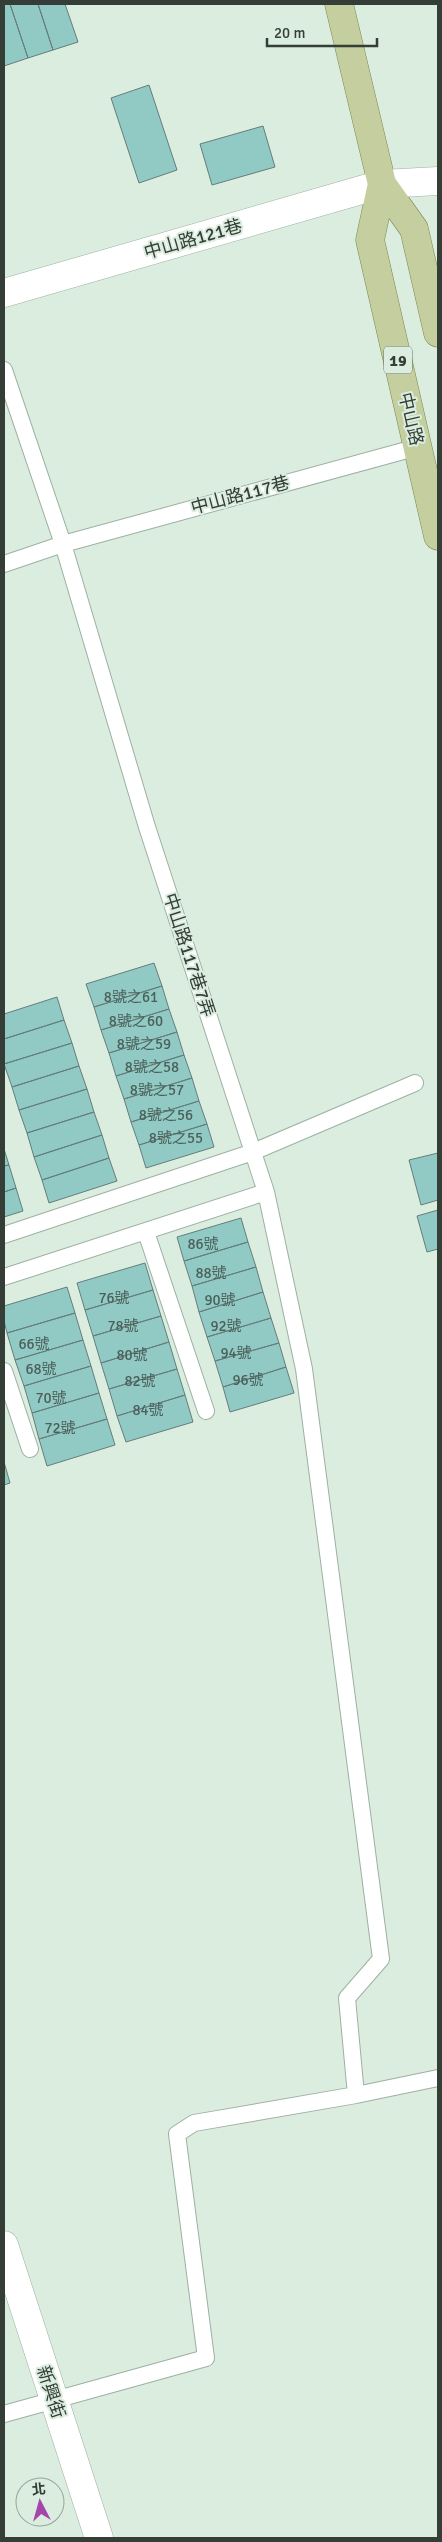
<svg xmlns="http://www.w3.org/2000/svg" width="442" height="2542" viewBox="0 0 442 2542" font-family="Signika,'Noto Sans TC',sans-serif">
  <rect width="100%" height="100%" fill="#daeddf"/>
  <path fill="#91cac4" stroke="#657d7a" d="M4,4H10L28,58L4,66Z
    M10,4H38L53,50L28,58Z
    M38,4H65L78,42L53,50Z
    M149,85L177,170L139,183L111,98Z
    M263,126L275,167L212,185L200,144Z
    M154,963L162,986L94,1007L86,984Z
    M162,986L169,1009L101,1030L94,1007Z
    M57,997L64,1020L4,1039V1014Z
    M169,1009L177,1032L109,1053L101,1030Z
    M64,1020L72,1043L4,1064V1039Z
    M177,1032L184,1055L116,1076L109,1053Z
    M72,1043L79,1066L12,1087L4,1064Z
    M184,1055L192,1078L124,1099L116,1076Z
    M79,1066L87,1089L19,1110L12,1087Z
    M192,1078L199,1101L131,1122L124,1099Z
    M87,1089L94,1112L27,1133L19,1110Z
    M199,1101L207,1124L139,1145L131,1122Z
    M94,1112L102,1135L34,1157L27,1133Z
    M207,1124L214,1147L146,1168L139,1145Z
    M102,1135L109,1158L42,1180L34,1157Z
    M4,1149L9,1165L4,1166Z
    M438,1153V1200L421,1205L409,1160Z
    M109,1158L117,1181L49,1203L42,1180Z
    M9,1165L16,1188L4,1192V1166Z
    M16,1188L23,1211L4,1217V1192Z
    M438,1210V1249L427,1252L417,1216Z
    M241,1218L248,1242L184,1261L177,1237Z
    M248,1242L256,1267L192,1286L184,1261Z
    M145,1263L153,1290L85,1310L77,1283Z
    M256,1267L263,1292L199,1312L192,1286Z
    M67,1287L75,1313L7,1333L4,1321V1306Z
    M153,1290L161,1316L93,1336L85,1310Z
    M263,1292L271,1318L207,1337L199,1312Z
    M75,1313L83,1340L15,1360L7,1333Z
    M161,1316L169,1342L101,1363L93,1336Z
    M271,1318L279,1343L215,1361L207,1337Z
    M83,1340L91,1366L24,1386L15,1360Z
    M169,1342L177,1369L109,1389L101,1363Z
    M279,1343L286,1367L223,1387L215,1361Z
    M91,1366L99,1393L32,1413L24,1386Z
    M286,1367L294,1393L230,1412L223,1387Z
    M177,1369L185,1395L117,1416L109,1389Z
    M99,1393L107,1419L39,1439L32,1413Z
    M185,1395L193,1422L126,1442L117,1416Z
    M107,1419L115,1445L47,1466L39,1439Z
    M4,1462L10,1483L4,1485Z"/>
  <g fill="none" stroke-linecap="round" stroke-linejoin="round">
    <g stroke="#9eb0a3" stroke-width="18">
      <path id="lane" d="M4,370L63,544L147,827L266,1192L304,1369L381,1959L347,1998L356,2095
        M4,564L63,544L418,447
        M146,1232L206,1411
        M4,1235L253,1152L415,1083
        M4,1277L266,1192
        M4,1371L30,1449
        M4,2414L206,2358L177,2134L194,2123L356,2095L438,2078"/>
    </g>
    <g stroke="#9eb0a3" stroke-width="29">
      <path id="street" d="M4,293L382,184
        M4,2245L99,2538"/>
    </g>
    <g stroke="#9eb0a3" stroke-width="29">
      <path id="secondary" d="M382,184L438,181"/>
    </g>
    <g stroke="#798650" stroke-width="29">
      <path id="primary" d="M339,4L382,184L414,229L438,333
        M382,184L370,240L438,536"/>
    </g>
    <use href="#lane" stroke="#fff" stroke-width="16"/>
    <use href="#street" stroke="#fff" stroke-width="28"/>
    <use href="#secondary" stroke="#fff" stroke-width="28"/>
    <use href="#primary" stroke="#c4ce9e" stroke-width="28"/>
  </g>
  <g text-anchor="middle" stroke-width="4" stroke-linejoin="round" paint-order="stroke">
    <g font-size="15" fill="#4c605a">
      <text x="131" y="1002">8號之61</text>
      <text x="136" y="1026">8號之60</text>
      <text x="144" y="1049">8號之59</text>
      <text x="152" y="1072">8號之58</text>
      <text x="157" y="1095">8號之57</text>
      <text x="166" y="1120">8號之56</text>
      <text x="176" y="1143">8號之55</text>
      <text x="203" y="1249">86號</text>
      <text x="211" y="1278">88號</text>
      <text x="114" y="1303">76號</text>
      <text x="220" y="1305">90號</text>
      <text x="123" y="1331">78號</text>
      <text x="226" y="1331">92號</text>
      <text x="34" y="1349">66號</text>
      <text x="236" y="1358">94號</text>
      <text x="132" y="1360">80號</text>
      <text x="41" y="1374">68號</text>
      <text x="248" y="1385">96號</text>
      <text x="140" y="1386">82號</text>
      <text x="51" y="1403">70號</text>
      <text x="148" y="1415">84號</text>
      <text x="60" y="1433">72號</text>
    </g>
    <rect fill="#daeddf" stroke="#667269" stroke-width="1" x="384" y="346.5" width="28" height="27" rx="4"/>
    <g font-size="16" font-weight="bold" fill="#353d37">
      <text x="398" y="366">19</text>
    </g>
    <g font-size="18" fill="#353d37" stroke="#daeddf">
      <text transform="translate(193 239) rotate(-16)" y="6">中山路121巷</text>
      <text transform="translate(411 419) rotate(77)" y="6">中山路</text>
      <text transform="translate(240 495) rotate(-15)" y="6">中山路117巷</text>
      <text transform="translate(189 955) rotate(72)" y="6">中山路117巷7弄</text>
      <text transform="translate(51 2392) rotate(72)" y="6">新興街</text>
    </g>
  </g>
  <rect width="442" height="2542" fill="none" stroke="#353d37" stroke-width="10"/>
  <g transform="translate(40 2502) rotate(354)"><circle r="24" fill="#daeddf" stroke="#98a79c"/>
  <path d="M0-4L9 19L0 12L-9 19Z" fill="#a645ac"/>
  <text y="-8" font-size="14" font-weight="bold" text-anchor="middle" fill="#353d37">北</text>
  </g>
  <path d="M267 38v8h110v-8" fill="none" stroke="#353d37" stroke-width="2.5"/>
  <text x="274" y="38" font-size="15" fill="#353d37" stroke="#daeddf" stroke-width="4" paint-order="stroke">20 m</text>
</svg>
